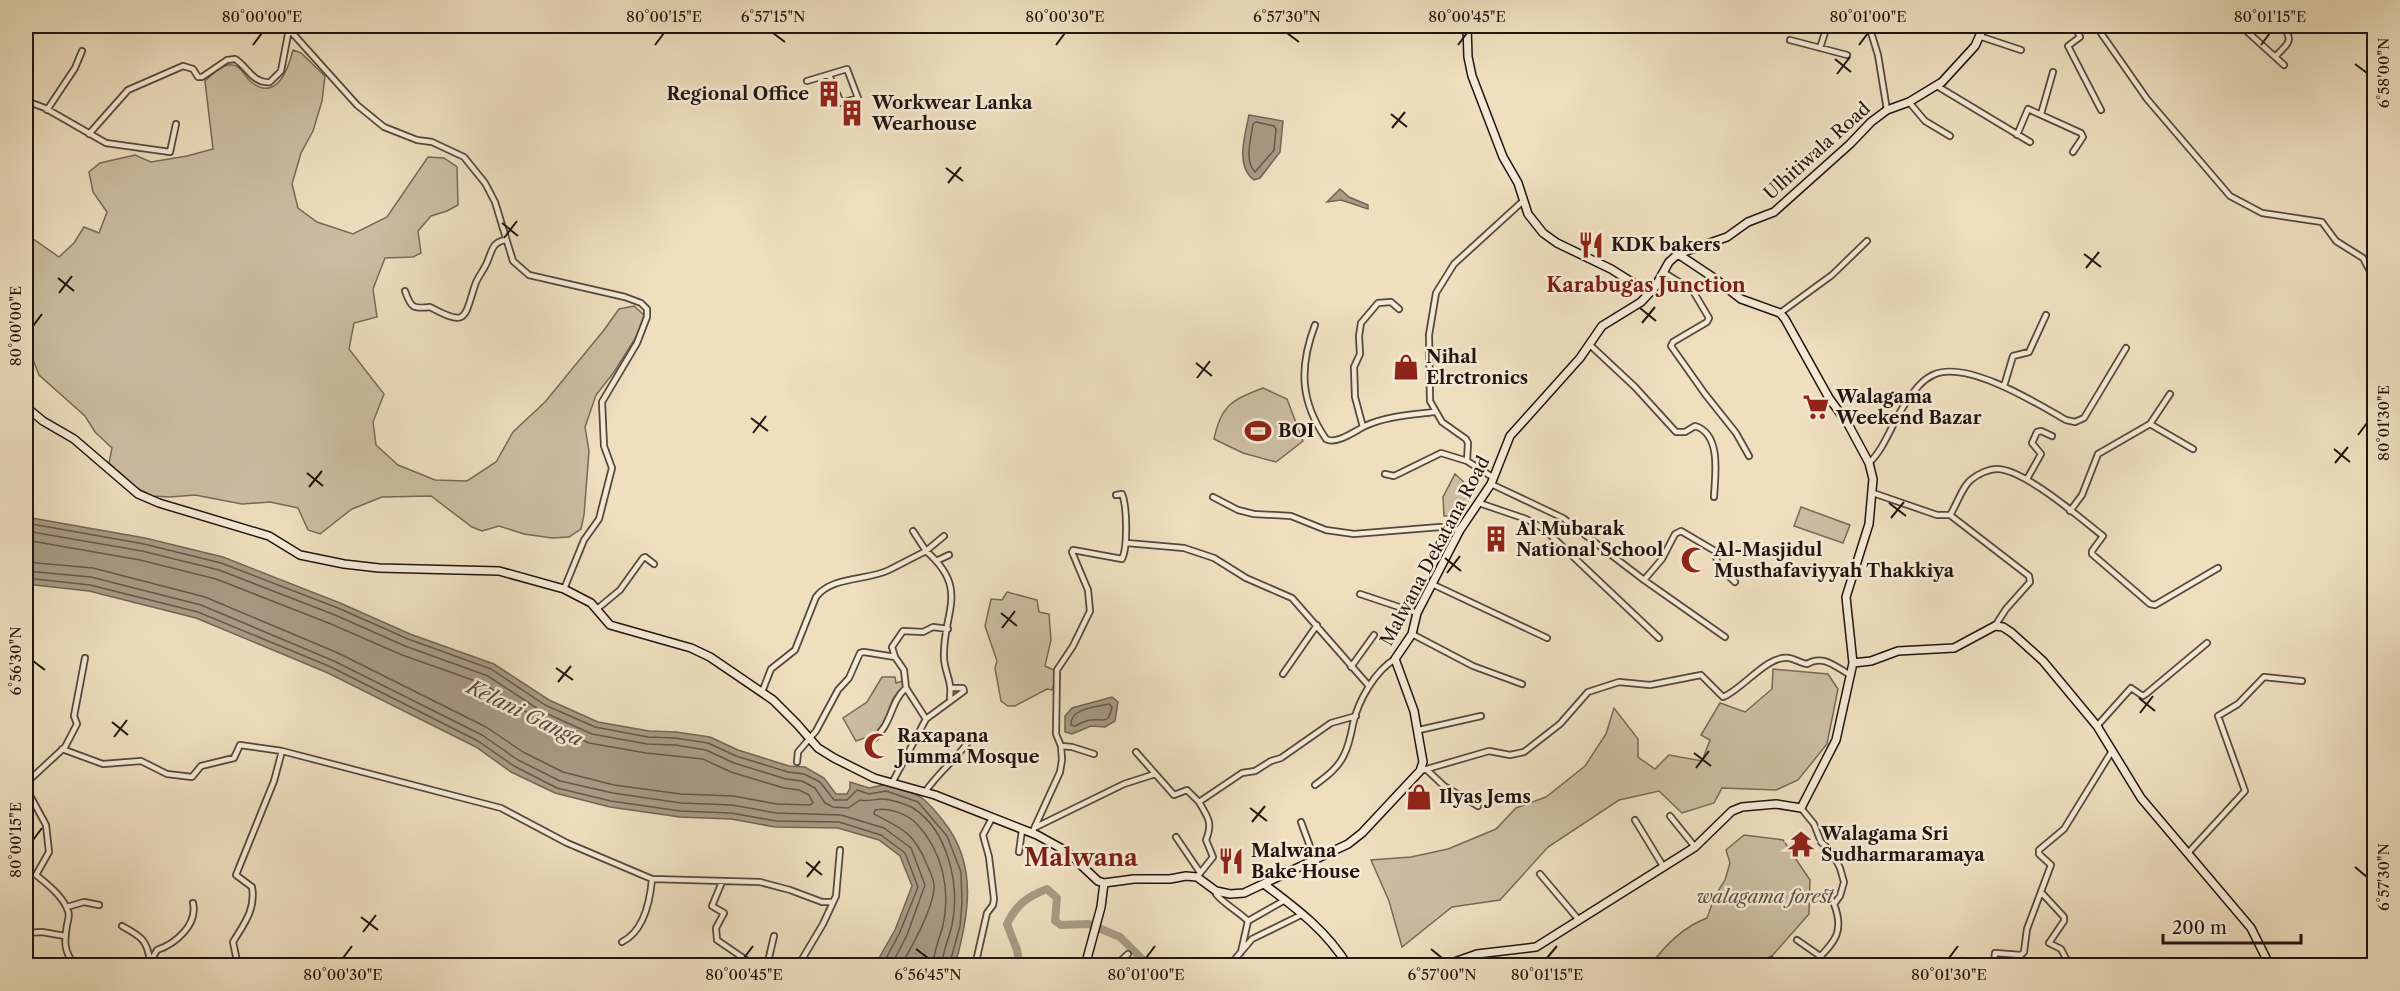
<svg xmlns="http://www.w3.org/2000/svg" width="2400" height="991" viewBox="0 0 2400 991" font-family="'Libre Caslon Text',serif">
  <rect width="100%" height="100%" fill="#efdfbf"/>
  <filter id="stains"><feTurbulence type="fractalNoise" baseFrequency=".00333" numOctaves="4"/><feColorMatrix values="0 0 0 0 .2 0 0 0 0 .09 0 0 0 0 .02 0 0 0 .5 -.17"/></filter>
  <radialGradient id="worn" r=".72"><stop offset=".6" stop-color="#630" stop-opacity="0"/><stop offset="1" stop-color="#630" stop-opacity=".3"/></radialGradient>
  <path fill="#ccbda1" stroke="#766958" stroke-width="1.5" d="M293,50L301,53L325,76L322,101L313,131L301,153L292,184L298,208L317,222L353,234L387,217L428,157L444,158L457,167L458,205L447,211L431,216L418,231L421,253L413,257L385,258L373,289L377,317L354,323L349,349L384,394L373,422L376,445L398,465L435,480L467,481L496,462L513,432L545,402L604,330L619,309L634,306L644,315L638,334L614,372L596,395L585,427L589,451L584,515L581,529L569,537L552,538L524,534L499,526L482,531L472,527L431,496L382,497L352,509L320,534L308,530L298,508L270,502L242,504L195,495L170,497L152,496L137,488L109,463L112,448L95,432L85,416L39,375L26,342V234L59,257L74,243L84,227L99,233L107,212L93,192L89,172L100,163L135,155L151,162L187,156L213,149L205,81C211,75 219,67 228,65C240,63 243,74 250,81C276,103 288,70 293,50Z
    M1263,388L1287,399L1303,441L1276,462L1243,453L1214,439C1221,405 1232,400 1263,388Z
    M1455,474L1475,492L1457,516H1444L1443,497Z
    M1801,507L1850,525L1843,543L1794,526Z
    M1007,592L1037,600L1039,612L1049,614L1051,640L1045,666L1054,670L1055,681L1052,690L1047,689L1015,706H1008L1001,701L995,668L997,661L985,626L991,599L1002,600Z
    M1773,669L1828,674L1838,689L1827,744L1798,780L1776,790L1722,788L1714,803L1682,813L1659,791L1619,800L1548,847L1500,900L1452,907L1402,947L1389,901L1371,860L1411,857L1448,849L1496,829L1516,808L1546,797L1585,766L1606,734L1614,708L1638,739V757L1655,769L1669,755L1702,761L1710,740L1701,735L1720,703L1745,712L1772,689Z
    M882,677H895L896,683L903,681L904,688C886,698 891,719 879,730C873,736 864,738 856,741L843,718L867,702Z
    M1744,835L1783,840L1810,880L1809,914L1764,965L1650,966C1665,945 1683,927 1707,918L1715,896L1725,880L1730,863L1726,850Z"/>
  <path fill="#a99a84" stroke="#726556" stroke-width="1.5" d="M1249,115L1283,121L1280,152L1260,178L1254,180C1235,166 1245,135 1249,115Z
    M1340,189L1349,197L1368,205V209L1341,200L1327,202Z
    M26,517L145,538L223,557L340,603L410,634L494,664L549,700L598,722L649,731L676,732L710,737L738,750L789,766L805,767L824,778L836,794H847L850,788V782L869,788L888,784C898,792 912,790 922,798C931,805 938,814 944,822C978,865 969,916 955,965H875L895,930L912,886L900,856L879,840L838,828L775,827L731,819L680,817L610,807L555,793L511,772L476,747L328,673L196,618L89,591L26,584Z
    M1112,697L1118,702L1115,721L1105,727L1091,726L1072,734L1065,732V716L1072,708Z"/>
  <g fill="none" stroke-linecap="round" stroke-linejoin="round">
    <path stroke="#64584a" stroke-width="1.5" d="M1256,122L1274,126L1276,129L1274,150L1255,172C1244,161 1251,139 1253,124Z
      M26,523L144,544L221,563L338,608L408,639L491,669L545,705L595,727L648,737L675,738L708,743L736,756L788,772L804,774L820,782L834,800H847L857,790L869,794L886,791L918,802L947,836L961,872L962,902L960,926L949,966
      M26,531L142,551L219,570L335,615L405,646L488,676L541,711L592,734L647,744L675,745L706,750L734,763L786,779L802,781L815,788L825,803L833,807L848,808L860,800C869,802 874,799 882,799C890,799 906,804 913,808C949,831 960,887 952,925C949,939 942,952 942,966
      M26,540L140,560L216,579L331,624L402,655L484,684L537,719L589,743L646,753L703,759L731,772L784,788L799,790L809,795L813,803L810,805L777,804L733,796L681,794L614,785L563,772L523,752L486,727L338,653L205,597L93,568L26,562
      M26,571L91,577L201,605L334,661L482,735L518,760L560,781L613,793L681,803L732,805L776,813L841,815L884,828L911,848L925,885L907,935L891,966
      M26,578L90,585L198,612L331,667L478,741L514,766L557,788L611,801L680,811L731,813L776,821L839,822L881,835L905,853L918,887L900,932L882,966
      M1109,704L1112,707C1108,726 1104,718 1089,720C1085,721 1079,724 1075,726L1071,725C1070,708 1096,707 1109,704Z
      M901,966C912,946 932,911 934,889C935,881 931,874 928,867C915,834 904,829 874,814L875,810C889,807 907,814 917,824C942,851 951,889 943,925C940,938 933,952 933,966"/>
    <path stroke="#a99a84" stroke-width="8" d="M1020,966L1017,950L1007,924C1016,905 1028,896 1047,889L1057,898L1055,921L1061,925L1089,924L1120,937L1149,966"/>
    <g stroke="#54483c" stroke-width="8">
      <path id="street" d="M286,26L357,105L384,127L417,140L432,142L464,157L485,183L495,202L513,261L529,275L625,297L641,303L647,309V317L637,343L602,402L604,446L612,468L599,519L584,540L564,589
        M1869,26L1878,55L1887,110
        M2075,26L2080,37L2068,46L2101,110
        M2096,26L2147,99L2230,196L2262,213L2322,222L2336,241L2363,258L2374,279
        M2241,26L2284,65
        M1979,36L2021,50
        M1790,40L1847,55
        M1820,48L1827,26
        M2276,56C2288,43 2294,42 2283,26
        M807,81L847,69L858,98L841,103L829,75
        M1937,86L2030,142
        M26,101L45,108L106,143L170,152L176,124
        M1909,102L1925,121L1950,136
        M47,110L75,68L82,51
        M2041,114L2053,72
        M89,134L128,90L183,66L193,69L198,77H202L227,60L235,59C248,67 253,84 270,82L281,71L289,29
        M2017,135L2028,109L2081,133L2083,137L2073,152
        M1663,272L1693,291L1709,318L1707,322L1673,342L1671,346L1705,394L1736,433L1749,456
        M405,291C411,308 413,309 430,307C467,327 464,319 475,285C478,276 485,269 488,260C492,250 493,242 505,240
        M1780,313L1832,275L1867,241
        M1315,325C1299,367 1300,401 1326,439C1336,445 1355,431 1365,426C1387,416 1411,415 1434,412
        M1589,344L1635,387L1676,432H1685L1695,426C1722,434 1715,476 1714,497
        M2004,386L2013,356L2029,352L2046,315
        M2150,424L2193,449
        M1363,427L1355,397L1354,367L1360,354L1359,336L1361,323L1378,303L1391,302L1399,309
        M1869,463C1885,448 1892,423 1905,404C1913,393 1920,381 1933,375C1966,359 2038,404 2066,420L2075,422L2084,418L2126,348
        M1385,474L1394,476L1441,453L1467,461
        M1494,478L1467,461L1468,443L1466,439L1442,422L1430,401L1429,335L1436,293L1454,264L1523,201
        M2027,479L2041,454L2032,443L2037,432L2041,431L2052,436
        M1491,484L1563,518L1644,580L1725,637
        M1873,493L1937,515H1950C1957,505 1962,486 1972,479C1978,474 1989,469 1997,469C2024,469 2080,518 2103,536L2092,551V554L2150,604L2155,605L2218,568
        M1213,497L1238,510L1254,514L1291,516L1326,530L1354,534L1440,527L1460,530
        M1479,503L1526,519L1544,529L1659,638
        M2070,511L2082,495L2098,454L2150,424L2170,394
        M1950,515L2029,576L2030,582L2006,609L1995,626
        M913,531L926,551L944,536
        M1127,543L1184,548L1214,558L1246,578L1292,598L1369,686
        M936,561L949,555
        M1644,580L1662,559L1675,534L1681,531L1715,551L1718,566L1735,582
        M1432,584L1547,638
        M1360,594L1417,613
        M597,609L620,590L643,558L645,557L654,564
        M1412,634L1473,666L1522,684
        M1351,667L1374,635
        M1283,674L1317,625
        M762,692L771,669L795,650L816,597C832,576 866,581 889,570C901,564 914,557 926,551C971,590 942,613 944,658C944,667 949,677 950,686C951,690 950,695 950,699
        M926,719L906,688L904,670L895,657L892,647L903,631L923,632L933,627L948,629
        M2097,726L2131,688L2143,696L2146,694L2207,643
        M1419,730L1481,716
        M872,740C893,725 889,703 906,688
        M1061,746L1072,747L1094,754
        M62,749L103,764L141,761L167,774L192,777L201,766L234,758L240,745L282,751L501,808L567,843L652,879
        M1136,752L1174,795L1187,790L1199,802
        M797,762L798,752L816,731L838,690L849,678L860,653L864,652L895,657
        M1427,770L1444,786L1478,806
        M1420,771L1489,751L1510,755L1524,752L1560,724L1588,692L1619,682L1650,685L1701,675L1723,697C1742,690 1768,654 1789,658C1795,659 1800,663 1807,664C1823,654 1836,667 1850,675
        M26,783L65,747L77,724L74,716L85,658
        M892,783L926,719L964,691L963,688H951
        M1315,785C1327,776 1338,768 1344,755C1349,745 1351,735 1353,724C1358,701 1375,671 1395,659
        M26,788L46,825L49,852L36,875C47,884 63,896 68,911C70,915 68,920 67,925C64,943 64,951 75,966
        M925,792C938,773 955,760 969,741
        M1801,808L1814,824L1821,842L1832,852L1840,868L1844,882L1840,896L1834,904C1846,935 1832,944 1811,966
        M1670,816L1695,847
        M1635,820L1663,866
        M1301,822L1315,860
        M1036,827L1124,784L1155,774
        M1032,833L1060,772L1062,760L1061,746L1056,734L1057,670L1073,646L1090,611L1088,590L1072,552L1073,550L1122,559C1128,547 1127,506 1122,494L1116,495
        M1176,837L1199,871
        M1019,852L1022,830
        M2188,853L2245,791L2218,716L2238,704L2264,677L2302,681
        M1540,874L1578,919
        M1197,877L1213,857L1206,840C1213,822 1208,818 1199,802L1242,773L1255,771L1271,761L1281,758L1331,723L1356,716
        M722,882L712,906L724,913L716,928L717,940L755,966
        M1216,891V894C1224,904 1238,911 1248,921
        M2041,892L2064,917V921L2049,943L2061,949L2070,966
        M67,907L84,902L99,905
        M122,926C140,936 147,939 150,961
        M26,933L42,932L65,936
        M1797,940L1820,956L1828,966
        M622,942C644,931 650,902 652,879L760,882L790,890L822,902H833
        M1241,952L1248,921L1285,900
        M1771,960L1777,966
        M1962,961L1966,966
        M148,966L157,950C175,944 198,925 193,903
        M238,966L233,942C244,924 256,909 252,887L236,875L274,781L282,751
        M767,966L774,936
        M798,966L823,924L836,896L840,850
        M975,966L987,913L993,905L994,899L989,857L983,835L992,818
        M1115,966L1128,954
        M1229,966L1252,939L1303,914
        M1994,966L1995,953L2021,955L2024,952L2027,929L2051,865L2039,854V850L2064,829L2112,751"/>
    </g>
    <g stroke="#201510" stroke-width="10">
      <path id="secondary" d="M1467,26L1468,57L1472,76L1503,157L1518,183L1528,214L1543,233L1557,243L1611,269L1649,293
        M1678,254L1727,237L1748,222L1774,212L1850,144L1871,122L1887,110L1909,102L1942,82L1975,46L1984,26
        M26,407L43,421L74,439L138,494L159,503L269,536L300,555L344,564L379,568L499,571L564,589L591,603L610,625L691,648L710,657L773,700L797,724L818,748L834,758L874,778L935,795L1037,835L1066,851L1098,881L1104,883L1134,879H1170L1186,876L1197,877L1216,891L1230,894L1244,893L1348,844L1362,833L1420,771L1423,762L1414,711L1395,659L1412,634L1417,613L1460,530L1491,484L1510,436L1580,358L1602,326L1641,302L1655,287L1669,262L1678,254L1714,278L1741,299L1780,313L1785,319L1829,398L1848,424L1869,463L1873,479L1869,524L1846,597L1853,663L1836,740L1801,808L1776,804L1742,807L1732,811L1695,847L1536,947L1477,954L1443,966
        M1853,663L1871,661L1898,651L1954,648L1995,626L2003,627L2012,633L2043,661L2097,726L2141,798L2251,928L2270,966
        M1264,884C1296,908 1327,931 1348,966
        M1085,966L1101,907L1104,883"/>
    </g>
    <use href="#street" stroke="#f5ead5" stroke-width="4.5"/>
    <use href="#secondary" stroke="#f5ead5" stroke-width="7"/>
  </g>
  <path fill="none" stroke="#201510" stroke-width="2" d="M773,33L785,42M1287,33L1299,42M253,45L262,33M655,45L664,33M1056,45L1065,33M1458,45L1467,33M1859,45L1868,33M2261,45L2270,33M1835,59L1851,72M2355,64L2367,73M1837,74L1850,57M1391,114L1407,127M1392,128L1405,112M946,168L963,181M948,183L961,167M502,223L518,236M504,238L517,221M2084,254L2101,267M2086,268L2099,252M58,278L74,291M59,293L72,276M1640,308L1656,321M1642,323L1655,307M33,326L42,314M1196,363L1212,376M1197,378L1210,361M751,418L768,431M753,433L766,416M2358,435L2367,423M2334,449L2350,462M2335,463L2348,447M307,473L323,486M309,487L322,471M1889,503L1906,516M1891,518L1904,502M1445,558L1461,571M1447,573L1460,556M1001,613L1017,626M1002,628L1015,611M33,661L45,670M556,668L573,680M558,682L571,666M2139,698L2155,711M2140,713L2153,696M112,722L128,735M114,737L127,720M1694,753L1711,766M1696,768L1709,751M1250,808L1267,821M1252,822L1265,806M33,840L42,828M806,862L822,875M2355,867L2367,877M807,877L820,861M361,917L378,930M363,932L376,915M916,949L928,958M1431,949L1442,958M343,958L352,946M744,958L753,946M1146,958L1155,946M1547,958L1557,946M1949,958L1958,946"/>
  <defs>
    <g id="building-bare" transform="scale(2.07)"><path d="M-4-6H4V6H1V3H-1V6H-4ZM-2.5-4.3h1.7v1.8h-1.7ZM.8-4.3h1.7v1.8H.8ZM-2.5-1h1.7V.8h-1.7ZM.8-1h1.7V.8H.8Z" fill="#8f2418" stroke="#f5ead5" stroke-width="2.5" paint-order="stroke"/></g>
    <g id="restaurant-bare" transform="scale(2.07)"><path d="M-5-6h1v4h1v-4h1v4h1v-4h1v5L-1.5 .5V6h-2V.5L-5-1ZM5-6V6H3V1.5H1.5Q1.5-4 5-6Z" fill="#8f2418" stroke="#f5ead5" stroke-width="2.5" paint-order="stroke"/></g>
    <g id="shop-bare" transform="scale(2.07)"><path d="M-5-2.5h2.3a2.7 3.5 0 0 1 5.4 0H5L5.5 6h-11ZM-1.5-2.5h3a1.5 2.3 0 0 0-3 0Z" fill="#8f2418" stroke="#f5ead5" stroke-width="2.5" paint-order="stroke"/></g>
    <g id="supermarket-bare" transform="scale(2.07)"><path d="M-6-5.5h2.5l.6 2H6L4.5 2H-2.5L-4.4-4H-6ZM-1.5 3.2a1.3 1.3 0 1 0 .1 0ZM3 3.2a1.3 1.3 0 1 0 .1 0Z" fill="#8f2418" stroke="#f5ead5" stroke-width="2.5" paint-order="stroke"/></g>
    <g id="stadium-bare" transform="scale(2.07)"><path d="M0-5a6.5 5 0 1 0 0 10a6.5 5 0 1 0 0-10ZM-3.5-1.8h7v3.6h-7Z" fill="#8f2418" stroke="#f5ead5" stroke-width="2.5" paint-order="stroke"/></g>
    <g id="mosque-bare" transform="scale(2.07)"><path d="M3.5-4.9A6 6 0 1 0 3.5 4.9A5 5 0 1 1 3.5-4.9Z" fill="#8f2418" stroke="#f5ead5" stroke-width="2.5" paint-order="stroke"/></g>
    <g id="temple-bare" transform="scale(2.07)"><path d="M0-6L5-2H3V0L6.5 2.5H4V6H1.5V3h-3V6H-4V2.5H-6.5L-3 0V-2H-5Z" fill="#8f2418" stroke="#f5ead5" stroke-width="2.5" paint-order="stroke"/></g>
  </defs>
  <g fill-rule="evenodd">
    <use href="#building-bare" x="829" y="94"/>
    <use href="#building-bare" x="852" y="113"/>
    <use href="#restaurant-bare" x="1591" y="245"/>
    <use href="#shop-bare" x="1406" y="367"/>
    <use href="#supermarket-bare" x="1816" y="407"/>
    <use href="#stadium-bare" x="1258" y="431"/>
    <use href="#building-bare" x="1496" y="539"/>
    <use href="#mosque-bare" x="1694" y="560"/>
    <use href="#mosque-bare" x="877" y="746"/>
    <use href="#shop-bare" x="1419" y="797"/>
    <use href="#temple-bare" x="1801" y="844"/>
    <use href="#restaurant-bare" x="1231" y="861"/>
  </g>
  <g text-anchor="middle" stroke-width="5" stroke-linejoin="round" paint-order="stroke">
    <g font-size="18" font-weight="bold" fill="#201510" stroke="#f5ead5" text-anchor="start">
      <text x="809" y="100" text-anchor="end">Regional Office</text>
      <text x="872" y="109">Workwear Lanka<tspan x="872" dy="21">Wearhouse</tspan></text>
      <text x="1611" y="251">KDK bakers</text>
      <text x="1426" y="363">Nihal<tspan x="1426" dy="21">Elrctronics</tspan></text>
      <text x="1836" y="403">Walagama<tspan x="1836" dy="21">Weekend Bazar</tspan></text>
      <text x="1278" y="437">BOI</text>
      <text x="1516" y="535">Al Mubarak<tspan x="1516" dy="21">National School</tspan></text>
      <text x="1714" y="556">Al-Masjidul<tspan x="1714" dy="21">Musthafaviyyah Thakkiya</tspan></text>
      <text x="897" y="742">Raxapana<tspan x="897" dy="21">Jumma Mosque</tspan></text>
      <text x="1439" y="803">Ilyas Jems</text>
      <text x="1821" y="840">Walagama Sri<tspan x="1821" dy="21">Sudharmaramaya</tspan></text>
      <text x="1251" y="857">Malwana<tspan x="1251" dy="21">Bake House</tspan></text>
    </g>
    <g font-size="18" fill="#201510" stroke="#f5ead5">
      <text transform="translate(1817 151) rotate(-42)" y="6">Ulhitiwala Road</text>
      <text transform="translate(1435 551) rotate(-62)" y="6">Malwana Dekatana Road</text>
    </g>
    <g font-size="18" font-style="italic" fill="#5c5043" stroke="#f5ead5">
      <text x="1765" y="903">walagama forest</text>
    </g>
    <g font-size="20" font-weight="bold" fill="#7a1f14" stroke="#f5ead5">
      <text x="1646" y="292">Karabugas Junction</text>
    </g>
    <g font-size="20" font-style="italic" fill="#574a3e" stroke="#f5ead5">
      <text transform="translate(525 713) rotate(26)" y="7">Kelani Ganga</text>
    </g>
    <g font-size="24" font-weight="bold" fill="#7a1f14" stroke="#f5ead5">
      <text x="1081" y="866">Malwana</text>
    </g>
  </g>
  <rect width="2400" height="991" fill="none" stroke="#efdfbf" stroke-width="66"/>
  <path d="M2163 934v9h138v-9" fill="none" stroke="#201510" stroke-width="3"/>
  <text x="2172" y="934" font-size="18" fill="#201510" stroke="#f5ead5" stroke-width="4.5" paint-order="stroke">200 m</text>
  <rect x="33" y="33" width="2334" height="925" fill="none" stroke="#201510" stroke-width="2"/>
  <g font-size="15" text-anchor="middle" fill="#201510">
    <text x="262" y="22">80°00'00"E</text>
    <text x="664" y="22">80°00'15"E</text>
    <text x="773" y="22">6°57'15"N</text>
    <text x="1065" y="22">80°00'30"E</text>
    <text x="1287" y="22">6°57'30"N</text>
    <text x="1467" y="22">80°00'45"E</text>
    <text x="1868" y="22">80°01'00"E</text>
    <text x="2270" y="22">80°01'15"E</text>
    <text transform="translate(2384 73) rotate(-90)" y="5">6°58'00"N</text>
    <text transform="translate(16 326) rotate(-90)" y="5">80°00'00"E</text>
    <text transform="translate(2384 423) rotate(-90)" y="5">80°01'30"E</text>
    <text transform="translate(16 661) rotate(-90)" y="5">6°56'30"N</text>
    <text transform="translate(16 840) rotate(-90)" y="5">80°00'15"E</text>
    <text transform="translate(2384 877) rotate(-90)" y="5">6°57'30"N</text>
    <text x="343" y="980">80°00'30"E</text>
    <text x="744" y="980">80°00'45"E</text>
    <text x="928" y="980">6°56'45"N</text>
    <text x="1146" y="980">80°01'00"E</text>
    <text x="1442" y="980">6°57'00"N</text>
    <text x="1547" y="980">80°01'15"E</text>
    <text x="1949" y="980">80°01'30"E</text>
  </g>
  <rect width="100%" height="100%" filter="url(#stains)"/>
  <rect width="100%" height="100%" fill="url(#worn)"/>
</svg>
